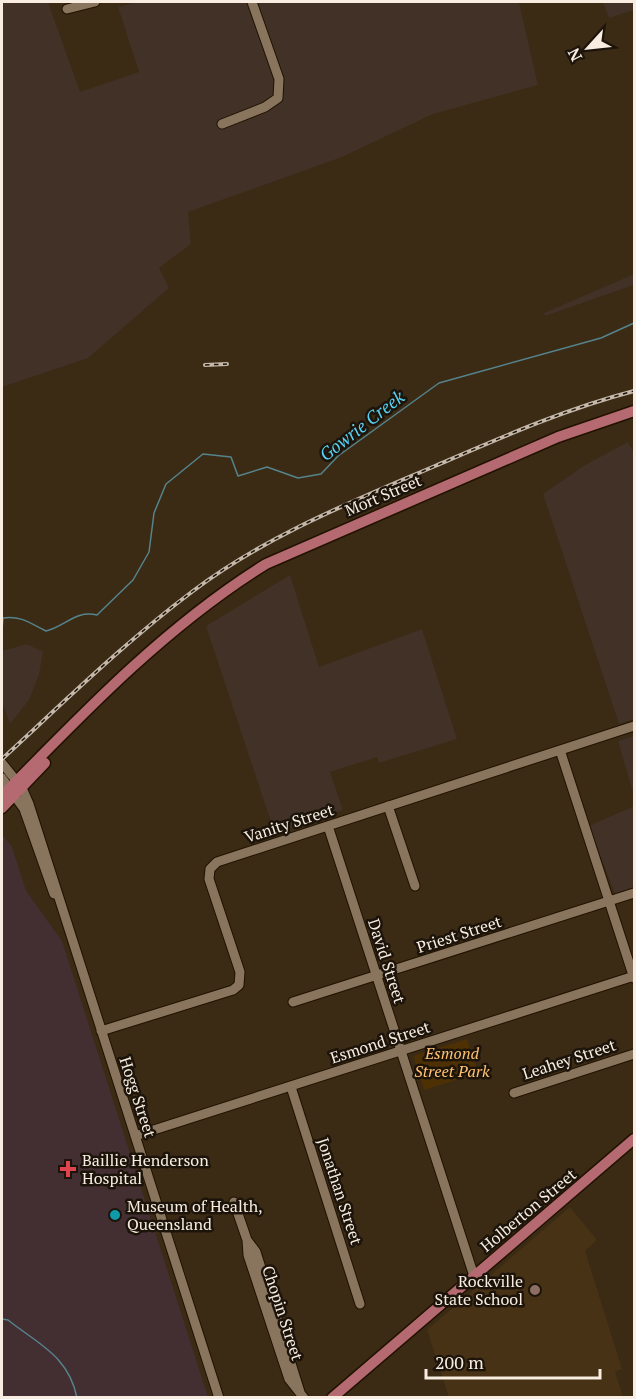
<svg xmlns="http://www.w3.org/2000/svg" width="636" height="1399" viewBox="0 0 636 1399" font-family="'PT Serif',serif">
  <rect width="100%" height="100%" fill="#3b2a14"/>
  <path fill="#473215" d="M570,1207L597,1240L585,1251L622,1369L615,1372L623,1397H449L427,1330Z"/>
  <path fill="#413126" d="M2,2H48L80,92L139,72L118,7L138,2H519L538,85L433,114L342,157L188,212L191,244L159,268L169,288L88,358L2,387Z
    M603,2H634V10L609,18Z
    M634,274V285L545,316L544,313Z
    M628,442L634,453V719L619,724L543,494L585,465Z
    M290,575L319,667L422,629L457,739L379,763L377,757L330,772L343,810L275,834L206,626Z
    M27,644L43,652L39,675L29,700L10,724L2,702V651Z
    M634,736V796L618,741Z
    M634,806V887L615,894L589,826Z"/>
  <path fill="#432f32" d="M2,834L12,847L26,891L62,941L208,1397H2Z"/>
  <path fill="#4d3105" d="M467,1039L478,1073L424,1090L414,1058L415,1055Z"/>
  <g fill="none" stroke-linecap="round" stroke-linejoin="round">
    <path stroke="#55848d" stroke-width="1.5" d="M2,629L3,618C21,615 31,624 46,631C66,626 75,610 97,615L133,580L149,552L154,513L166,484L203,454L231,457L238,476L267,467L298,478L321,474L338,456L439,383L601,338L634,323
      M2,1319L8,1320C38,1344 69,1356 77,1398"/>
    <g stroke="#211200" stroke-width="11">
      <path id="minor" d="M67,9L95,2
        M222,124L265,107L278,98L279,79L252,2
        M560,750L634,978
        M2,763L22,788L29,804L219,1398
        M2,778L24,809L54,894
        M388,806L415,886
        M328,826L474,1276
        M293,1002L634,893
        M101,1031L233,990L239,985L240,972L209,879L210,869L217,862L634,726
        M291,1087L360,1304
        M514,1093L634,1054
        M135,1136L634,976
        M234,1202L247,1240L256,1252L300,1392
        M247,1240L248,1255L289,1379L304,1398"/>
    </g>
    <g stroke="#211200" stroke-width="13">
      <path id="major" d="M2,796C83,713 166,626 266,564L558,437L634,411
        M2,808L45,763
        M332,1398L634,1139"/>
    </g>
    <use href="#minor" stroke="#89755d" stroke-width="9"/>
    <use href="#major" stroke="#b56a71" stroke-width="10"/>
    <g stroke="#c5b8a9" stroke-width="4">
      <path id="rail" d="M205,365L227,364
        M2,759C64,702 125,642 193,591C266,536 351,502 435,466C500,438 565,409 634,391"/>
    </g>
    <use href="#rail" stroke="#1c140b" stroke-width="1.5" stroke-dasharray="4.5" stroke-linecap="butt"/>
  </g>
  <path fill="#e0444e" stroke="#1c140b" stroke-width="2" d="M65 1160h6v6h6v6h-6v6h-6v-6h-6v-6h6z"/>
  <circle fill="#0f9aa8" stroke="#1c140b" stroke-width="2" cx="115" cy="1215" r="6"/>
  <circle fill="#8d6e63" stroke="#1c140b" stroke-width="2" cx="535" cy="1290" r="6"/>
  <g text-anchor="middle" stroke-width="5" stroke-linejoin="round" paint-order="stroke">
    <g font-size="16" fill="#f8ede0" stroke="#1c140b">
      <text transform="translate(383 495) rotate(-23)" y="6">Mort Street</text>
      <text transform="translate(289 823) rotate(-18)" y="6">Vanity Street</text>
      <text transform="translate(459 934) rotate(-18)" y="6">Priest Street</text>
      <text transform="translate(387 961) rotate(72)" y="6">David Street</text>
      <text transform="translate(380 1042) rotate(-18)" y="6">Esmond Street</text>
      <text transform="translate(569 1059) rotate(-18)" y="6">Leahey Street</text>
      <text transform="translate(138 1097) rotate(72)" y="6">Hogg Street</text>
      <text transform="translate(340 1191) rotate(72)" y="6">Jonathan Street</text>
      <text transform="translate(528 1210) rotate(-40)" y="6">Holberton Street</text>
      <text transform="translate(283 1313) rotate(72)" y="6">Chopin Street</text>
    </g>
    <g font-size="16" font-style="italic" fill="#fec171" stroke="#1c140b">
      <text x="452" y="1059">Esmond<tspan x="452" dy="18">Street Park</tspan></text>
    </g>
    <g font-size="16" fill="#f8ede0" stroke="#1c140b" text-anchor="start">
      <text x="82" y="1166">Baillie Henderson<tspan x="82" dy="18">Hospital</tspan></text>
      <text x="127" y="1212">Museum of Health,<tspan x="127" dy="18">Queensland</tspan></text>
      <text x="523" y="1287" text-anchor="end">Rockville<tspan x="523" dy="18">State School</tspan></text>
    </g>
    <g font-size="18" font-style="italic" fill="#55d3f6" stroke="#1c140b">
      <text transform="translate(362 426) rotate(-38)" y="6">Gowrie Creek</text>
    </g>
  </g>
  <rect width="636" height="1399" fill="none" stroke="#f8ede0" stroke-width="6"/>
  <g transform="translate(588 48) rotate(243)" stroke="#1c140b" stroke-width="4.5" paint-order="stroke">
  <path d="M0-4.5L10 22L0 15L-10 22Z" fill="#f8ede0"/>
  <text y="-9" font-size="16" font-weight="bold" text-anchor="middle" fill="#f8ede0">N</text>
  </g>
  <path d="M426 1369v9h174v-9" fill="none" stroke="#f8ede0" stroke-width="3"/>
  <text x="435" y="1369" font-size="18" fill="#f8ede0" stroke="#1c140b" stroke-width="4.5" paint-order="stroke">200 m</text>
</svg>
